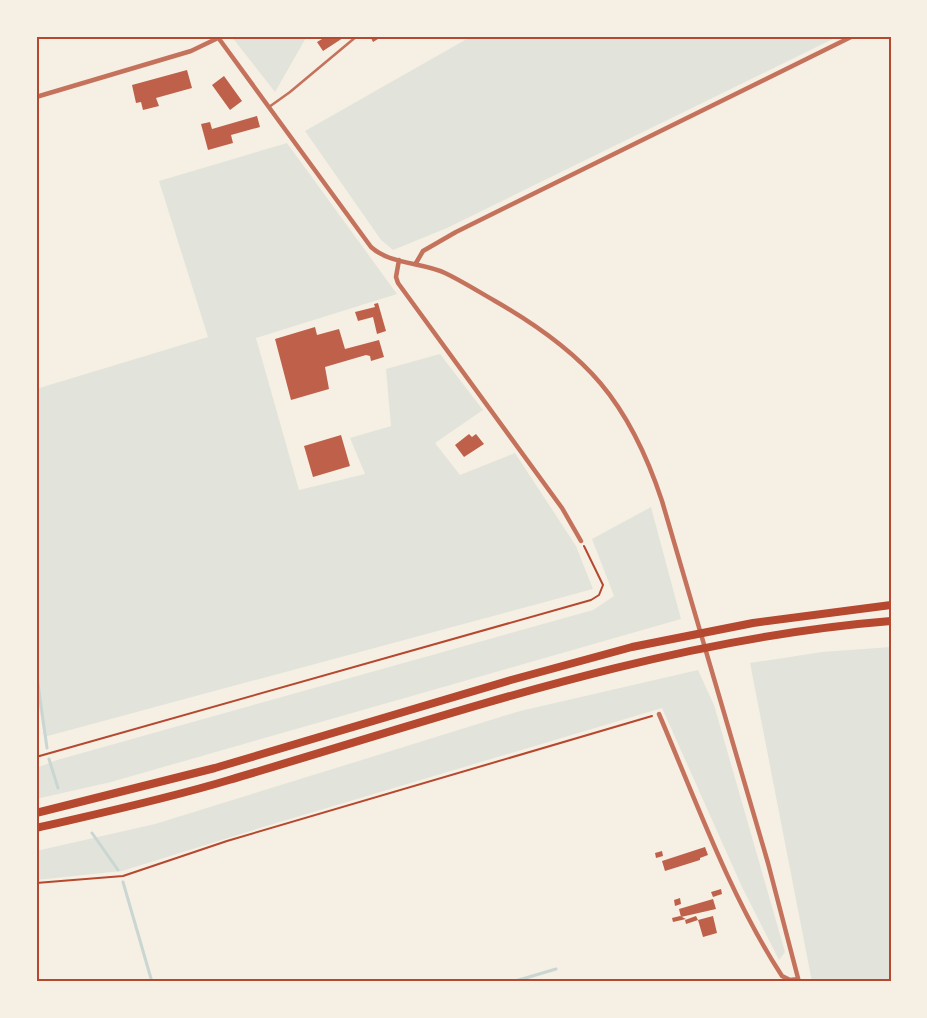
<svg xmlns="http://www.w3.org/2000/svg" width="927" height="1018" viewBox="0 0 927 1018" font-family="Montserrat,sans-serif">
  <rect width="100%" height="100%" fill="#f6efe4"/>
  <path fill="#e2e4dc" d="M231,36H307L275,92Z
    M472,36H839L447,228L393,250L381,240L305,131Z
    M287,143L397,294L256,338L299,490L365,474L350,438L391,426L386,369L440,354L483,410L435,443L460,475L515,453L576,546L593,589L44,737L36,688V389L208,337L159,181Z
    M651,507L681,619L111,782L36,799V768L57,760L593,610L614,596L592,539Z
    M891,647V982H812L750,663L822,652Z
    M698,670L714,705L785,952L779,960L742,887L662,708L263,827L122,871L36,880V851L155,824L520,711Z"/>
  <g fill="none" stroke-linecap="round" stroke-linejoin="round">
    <path stroke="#c9d6d2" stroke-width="3" d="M36,670L47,748
      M49,759L58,788
      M92,833L118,870
      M123,882L152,982
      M512,982L556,969"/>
  </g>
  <path fill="#bf614a" d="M327,36H346L323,51L317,42Z
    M370,36H383L373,42Z
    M187,70L192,88L156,98L159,106L143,110L141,102L136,103L132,85Z
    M224,76L242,101L230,110L212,85Z
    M257,116L260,127L231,135L233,143L208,150L201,124L210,122L212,129Z
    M378,303L386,331L377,334L373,317L358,321L355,312L375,307L374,304Z
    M315,327L317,335L339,329L345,349L379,340L384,357L371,361L370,356L366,355L325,367L329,389L291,400L275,339Z
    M469,434L472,437L476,434L484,444L464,457L455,445Z
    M341,435L350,466L313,477L304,446Z
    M705,847L708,855L700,858V860L665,871L662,861Z
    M662,851L663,856L656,858L655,853Z
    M721,889L722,894L713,897L711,892Z
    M680,898L681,904L675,906L674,900Z
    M713,899L716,909L681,917L679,909Z
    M680,916L686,919L673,922L672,918Z
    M696,916L698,920L713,916L717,933L703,937L698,920L686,924L685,920Z"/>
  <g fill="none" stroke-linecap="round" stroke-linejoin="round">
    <path stroke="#b5482f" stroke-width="2" d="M36,757L591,600L599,595L603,585L584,546
      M36,883L123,876L227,841L652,716"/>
    <path stroke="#c5725c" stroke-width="2.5" d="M269,107L290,92L357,36"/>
    <path stroke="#c5725c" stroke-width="4.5" d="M217,36L371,247C391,265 422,262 445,273C462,281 479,292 495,301C586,353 629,401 662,501L768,863L799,982
      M36,97L191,51L218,38
      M399,260L396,277L398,283L562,508L581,541
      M416,263L423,251L456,232L853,36
      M659,714C696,801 730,896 782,976L790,980L798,979"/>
    <path stroke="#b5482f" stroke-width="8" d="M36,813L215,768L511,680L632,647L753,623L891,605
      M36,828C101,813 166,799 229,780C447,716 663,639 891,621"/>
  </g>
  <rect width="927" height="1018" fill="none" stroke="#f6efe4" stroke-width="75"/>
  <rect x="38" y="38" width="852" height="942" fill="none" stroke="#b5482f" stroke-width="2"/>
</svg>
